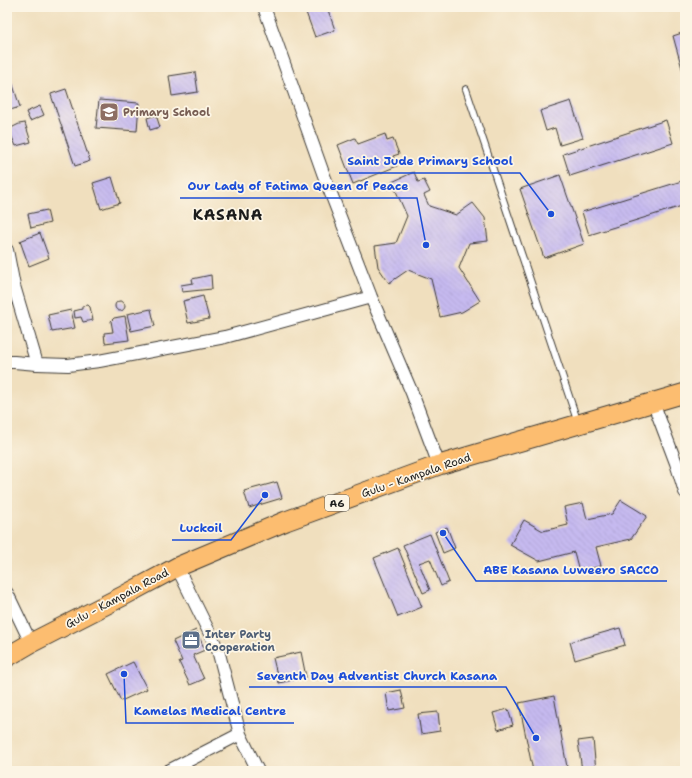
<svg xmlns="http://www.w3.org/2000/svg" width="692" height="778" viewBox="0 0 692 778" font-family="'Shantell Sans',sans-serif">
  <defs>
    <pattern id="building-back-hatch" width="6" height="6" patternUnits="userSpaceOnUse"><rect width="6" height="6" fill="#c6baf0"/><path d="M-1 5l2 2M0 0l6 6M5-1l2 2" fill="none" stroke="#aa9fcd"/></pattern>
  </defs>
  <rect width="100%" height="100%" fill="#fcf5e5"/>
  <filter id="ink" filterUnits="userSpaceOnUse"><feTurbulence type="fractalNoise" baseFrequency=".025" numOctaves="2"/><feDisplacementMap in="SourceGraphic" scale="8" xChannelSelector="R" yChannelSelector="G"/><feConvolveMatrix kernelMatrix="1 2 1 2 8 2 1 2 1" color-interpolation-filters="sRGB"/></filter>
  <filter id="wash" filterUnits="userSpaceOnUse"><feTurbulence type="fractalNoise" baseFrequency=".012" numOctaves="4" result="noise"/><feDisplacementMap in="SourceGraphic" scale="16" xChannelSelector="R" yChannelSelector="G"/><feGaussianBlur stdDeviation="0.9" result="paint"/><feColorMatrix in="noise" values="0 0 0 0 0 0 0 0 0 0 0 0 0 0 0 0 0 1.4 0 .05"/><feComposite in="paint" operator="in"/></filter>
  <g filter="url(#wash)">
    <rect width="100%" height="100%" fill="#f0dfbe"/>
    <g id="blocks">
      <path fill="url(#building-back-hatch)" d="M304,7H327L335,30L315,37Z
        M685,32V79L673,36Z
        M195,72L198,92L172,96L169,76Z
        M12,82L20,107L7,111V83Z
        M66,89L90,161L75,166L51,95V94Z
        M99,100L139,103L137,131L96,128Z
        M571,101L583,138L560,145L555,128L546,131L540,111Z
        M40,106L44,115L30,121L26,112Z
        M156,115L160,127L150,130L147,118Z
        M666,120L673,143L570,176L563,154Z
        M25,123L31,142L16,146L11,135L7,136V130L19,124Z
        M385,134L387,141L393,139L399,154L393,156L397,166L353,184L338,145L355,138L358,144Z
        M414,172L418,182L424,180L430,192L424,195L429,206L456,215L473,203L485,218L488,241L469,243L459,268L480,301L462,312L440,317L431,279L408,270L389,283L378,267L375,246L396,243L407,216L392,182Z
        M560,175L584,244L544,258L520,189Z
        M112,177L120,203L101,209L93,183Z
        M685,180V205L589,235L582,212Z
        M47,210L50,223L31,228L28,214Z
        M40,233L49,258L29,266L20,241Z
        M211,275L212,289L182,292L181,285L193,283L192,279Z
        M203,296L209,319L188,323L183,301Z
        M115 306a5 5 0 1 1 10 0a5 5 0 1 1-10 0Z
        M88,305L90,307L93,320L83,322L81,317L75,318L74,311L82,309V306Z
        M151,309L155,326L131,331L127,314Z
        M71,310L75,328L52,332L48,315Z
        M125,316L129,340L105,343L104,333L113,332L111,321L114,318Z
        M277,482L282,498L249,508L244,491Z
        M621,500L647,516L631,539L596,547L601,566L579,571L574,552L539,561L510,545L524,520L543,531L568,525L564,507L583,503L587,519L612,514Z
        M447,527L455,548L443,553L435,532Z
        M430,534L449,582L441,586L430,559L419,563L430,590L423,593L403,545Z
        M398,548L422,607L398,617L374,558Z
        M620,628L625,645L575,660L570,642Z
        M196,630L205,650L193,655L204,679L190,685L179,662L182,661L173,641Z
        M301,652L306,677L279,683L273,658Z
        M133,662L147,689L121,701L108,674Z
        M401,690L405,708L389,711L386,693Z
        M554,696L567,767L559,768L560,771H533L519,703Z
        M508,709L513,725L498,730L493,713Z
        M438,712L440,731L421,734L418,714Z
        M593,739L596,771H582L578,741Z"/>
    </g>
  </g>
  <g filter="url(#ink)">
    <use href="#blocks" fill-opacity="0" stroke="#3c3934" stroke-width="1"/>
    <g fill="none" stroke-linecap="round" stroke-linejoin="round">
      <g stroke="#3c3934" stroke-width="8">
        <path id="lane" d="M466,89L578,423"/>
      </g>
      <g stroke="#3c3934" stroke-width="14">
        <path id="street" d="M264,7L323,173L371,297L412,393L439,465
          M7,250L14,286L37,364
          M7,362H14L37,364L68,365L99,361L225,337L371,297
          M653,402L676,463L685,492
          M177,567L218,650L240,734L258,771
          M7,593L31,643
          M168,771L240,734"/>
      </g>
      <g stroke="#3c3934" stroke-width="21">
        <path id="primary" d="M7,657L31,643L123,596L177,567L286,521L439,465L685,393"/>
      </g>
      <use href="#lane" stroke="#fff" stroke-width="6"/>
      <use href="#street" stroke="#fff" stroke-width="12"/>
      <use href="#primary" stroke="#fcbd6f" stroke-width="19"/>
    </g>
  </g>
  <defs>
    <g id="school-square" transform="scale(1)"><rect x="-9" y="-9" width="18" height="18" rx="4" fill="#8d6e63" stroke="#fcf5e5"/><path d="M0-5L7-2L0 1L-7-2ZM-4 1L0 2.5L4 1V4Q0 6-4 4Z" fill="#fff"/></g>
    <g id="office-square" transform="scale(1)"><rect x="-9" y="-9" width="18" height="18" rx="4" fill="#5c6f8a" stroke="#fcf5e5"/><path d="M-6-3h4V-5.5h4V-3h4V5H-6ZM-1-4.5V-3h2v-1.5ZM-6 0V1H6V0Z" fill="#fff"/></g>
  </defs>
  <g fill-rule="evenodd">
    <use href="#school-square" x="109" y="112"/>
    <use href="#office-square" x="191" y="640"/>
  </g>
  <g text-anchor="middle" stroke-width="3.5" stroke-linejoin="round" paint-order="stroke">
    <rect fill="#fcf5e5" stroke="#5f5d58" stroke-width="1" x="325" y="495" width="24" height="16" rx="3"/>
    <g font-size="10" font-weight="bold" fill="#1c1c1c">
      <text x="337" y="507">A6</text>
    </g>
    <g font-size="11" font-weight="bold" fill="#785e54" stroke="#fcf5e5" text-anchor="start">
      <text x="123" y="116">Primary School</text>
    </g>
    <g font-size="11" fill="#1c1c1c" stroke="#fcf5e5">
      <text transform="translate(416 475) rotate(-19)" y="4">Gulu - Kampala Road</text>
      <text transform="translate(117 598) rotate(-28)" y="4">Gulu - Kampala Road</text>
    </g>
    <g font-size="11" font-weight="bold" fill="#4e5e75" stroke="#fcf5e5" text-anchor="start">
      <text x="205" y="638">Inter Party<tspan x="205" dy="13">Cooperation</tspan></text>
    </g>
    <g font-size="15" font-weight="bold" letter-spacing="1" fill="#1c1c1c" stroke="#fcf5e5">
      <text x="228" y="220">KASANA</text>
    </g>
  </g>
  <path fill="none" stroke="#1d4ed8" stroke-width="1.5" d="M551 214L520 173H339M426 245L417 198H180M265 495L231 540H172M443 533L476 581H667M536 738L506 687H249M124 674L126 723H294"/>
  <g fill="#1d4ed8" stroke="#fcf5e5" stroke-width="1.5">
    <circle cx="551" cy="214" r="4"/>
    <circle cx="426" cy="245" r="4"/>
    <circle cx="265" cy="495" r="4"/>
    <circle cx="443" cy="533" r="4"/>
    <circle cx="536" cy="738" r="4"/>
    <circle cx="124" cy="674" r="4"/>
  </g>
  <g font-size="12" text-anchor="middle" font-weight="bold" fill="#1d4ed8" stroke="#fcf5e5" stroke-width="3.5" stroke-linejoin="round" paint-order="stroke">
    <text x="430" y="165">Saint Jude Primary School</text>
    <text x="298" y="190">Our Lady of Fatima Queen of Peace</text>
    <text x="201" y="532">Luckoil</text>
    <text x="571" y="574">ABE Kasana Luweero SACCO</text>
    <text x="377" y="680">Seventh Day Adventist Church Kasana</text>
    <text x="210" y="715">Kamelas Medical Centre</text>
  </g>
  <rect width="692" height="778" fill="none" stroke="#fcf5e5" stroke-width="24"/>
</svg>
